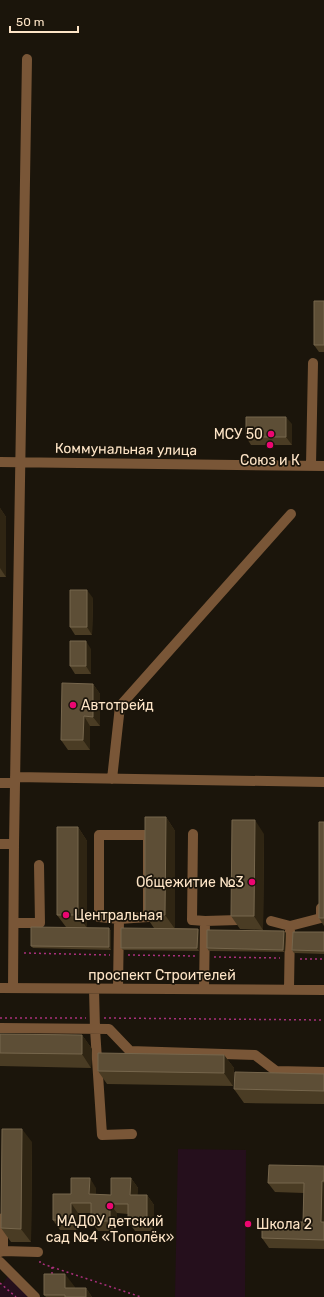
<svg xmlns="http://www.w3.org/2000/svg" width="324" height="1297" viewBox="0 0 324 1297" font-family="Rubik,sans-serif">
  <rect width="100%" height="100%" fill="#1b150b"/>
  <path fill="#250f1c" d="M178,1149L246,1150L245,1297H175Z
    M9,1275L29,1297H0V1287Z"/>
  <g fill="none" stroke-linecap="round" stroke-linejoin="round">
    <path stroke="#a92f7c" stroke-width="1.5" stroke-dasharray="2 3" stroke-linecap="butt" d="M24,953L110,955
      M128,955L196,956
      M214,957L280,958
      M300,959H324
      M0,1018H86
      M104,1018L324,1020
      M40,1261V1263L141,1297
      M52,1267V1275
      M0,1283L16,1297"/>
    <path stroke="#795637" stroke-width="10" d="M0,462L324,466
      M311,465L313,363
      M15,777L324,782
      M112,779L120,706L291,514
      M0,783H15
      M193,834L192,920L205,921L238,920V911
      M99,835H148V917L119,919L99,917Z
      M0,844H14
      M271,921L290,926L321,918V908
      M14,923H40L39,865
      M0,988L324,990
      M13,988L14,844L27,59
      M118,988L119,919
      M94,989L95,1029L102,1135L132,1134
      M204,989L205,921
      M289,989L290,926
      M0,1028L109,1029L130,1051L255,1055L276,1071L324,1072
      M3,1251L38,1252
      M0,1252L3,1251V1218
      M0,1262L35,1297"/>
  </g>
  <path fill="#4a3c24" d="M324,301V352H319L314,345Z
    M292,424V445H251L246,437Z
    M0,508L6,517V577H0Z
    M93,598L92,635H75L70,627Z
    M91,649V674H75L70,666Z
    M93,684L100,694V726H90V750H68L61,740Z
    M166,817L175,831V928L198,929L199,931V951L123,950L121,948L154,928L145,915Z
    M324,822V926L319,918Z
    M78,827L87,841V928H109L111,931V950L33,948L31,946L66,927L57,915Z
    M264,834L263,930L240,929L231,916Z
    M284,931L286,933L285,952L209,951L207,948Z
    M324,932V954L294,953L292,950Z
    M0,1034L82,1035L92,1049L91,1068L0,1066Z
    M224,1055L234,1068L233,1086L107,1084L98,1071Z
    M324,1074V1104L244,1103L234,1089Z
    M32,1142L31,1242H11L1,1228Z
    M324,1166V1249L269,1248L262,1238L303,1222L304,1193L275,1192L268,1183Z
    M131,1178L138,1188L137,1195H147L154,1205V1231H135L128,1221V1214L117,1213V1231H98L91,1221V1213H78V1230H60L53,1220L71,1194L96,1188V1194L111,1195Z
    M75,1287V1288H86L92,1297H46L44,1295Z"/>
  <path fill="#2f2513" d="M286,417L292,424V445L286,437Z
    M0,508L6,517V577L0,568Z
    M87,590L93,598L92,635L87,627Z
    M86,641L91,649V674L86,666Z
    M93,684L100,694V726L93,717Z
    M84,716L90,726V750L83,740Z
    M166,817L175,831V929L165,915Z
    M255,820L264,834L263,930L254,916Z
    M78,827L87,841V928L78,915Z
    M109,928L111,931V950L109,947Z
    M198,929L199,931V951L197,948Z
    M284,931L286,933L285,952L283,950Z
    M82,1035L92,1049L91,1068L82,1054Z
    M224,1055L234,1068L233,1086L224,1073Z
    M22,1129L32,1142L31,1242L21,1229Z
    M90,1178L96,1188V1204L89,1194Z
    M131,1178L138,1188L137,1205L130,1195Z
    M322,1181L324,1183V1226L321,1222Z
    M147,1195L154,1205V1231L147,1221Z
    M71,1203L78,1213V1230L71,1220Z
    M110,1204L117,1213V1231L110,1221Z
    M65,1274L75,1287V1297L65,1288Z
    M86,1288L92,1297H86Z"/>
  <path fill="#5d4e36" stroke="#76664c" d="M314,301H324V345H314Z
    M246,417H286V437H246Z
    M70,590H87V627H70Z
    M70,641H86V666H70Z
    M62,683L93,684V717L84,716L83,740H61Z
    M145,817H166L165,915H145Z
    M232,820H255L254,916H231Z
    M319,822H324V918H319Z
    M57,827H78V915H57Z
    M31,927L109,928V947L31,946Z
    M121,928L198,929L197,948H121Z
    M207,930L284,931L283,950L207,948Z
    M293,932H324V951L292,950Z
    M0,1034L82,1035V1054L0,1053Z
    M98,1053L224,1055V1073L98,1071Z
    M235,1072L324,1074V1091L234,1089Z
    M2,1129H22L21,1229L1,1228Z
    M269,1165L324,1166V1181H322L321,1222H324V1240L262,1238V1221L303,1222L304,1183H268Z
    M71,1178H90L89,1194L111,1195V1178H131L130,1195H147V1221H128V1204H110V1221H91V1203H71V1220H53V1194H71Z
    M44,1274H65V1288H86V1297H65V1295H44Z"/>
  <g fill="#eb0671" stroke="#1b150b" stroke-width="1.5">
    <circle cx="271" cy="434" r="4"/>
    <circle cx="270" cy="445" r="4"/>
    <circle cx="73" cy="705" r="4"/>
    <circle cx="252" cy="882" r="4"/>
    <circle cx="66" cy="915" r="4"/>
    <circle cx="110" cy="1206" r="4"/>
    <circle cx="248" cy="1224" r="4"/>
  </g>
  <g text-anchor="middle" stroke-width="3.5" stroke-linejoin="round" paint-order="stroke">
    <g font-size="14" fill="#fee5c7" stroke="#1b150b" text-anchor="start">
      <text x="263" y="439" text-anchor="end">МСУ 50</text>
      <text x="270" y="465" text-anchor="middle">Союз и К</text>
      <text x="81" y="710">Автотрейд</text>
      <text x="244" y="887" text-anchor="end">Общежитие №3</text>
      <text x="74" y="920">Центральная</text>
      <text x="110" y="1226" text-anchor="middle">МАДОУ детский<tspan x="110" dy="16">сад №4 «Тополёк»</tspan></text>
      <text x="256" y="1229">Школа 2</text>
    </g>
    <g font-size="14" fill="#fee5c7" stroke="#1b150b">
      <text transform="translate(126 449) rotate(1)" y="5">Коммунальная улица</text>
      <text x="162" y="980">проспект Строителей</text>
    </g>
  </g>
  <path d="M10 26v6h68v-6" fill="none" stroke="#fee5c7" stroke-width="2"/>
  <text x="16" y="26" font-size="12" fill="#fee5c7" stroke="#1b150b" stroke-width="3" paint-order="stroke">50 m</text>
</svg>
